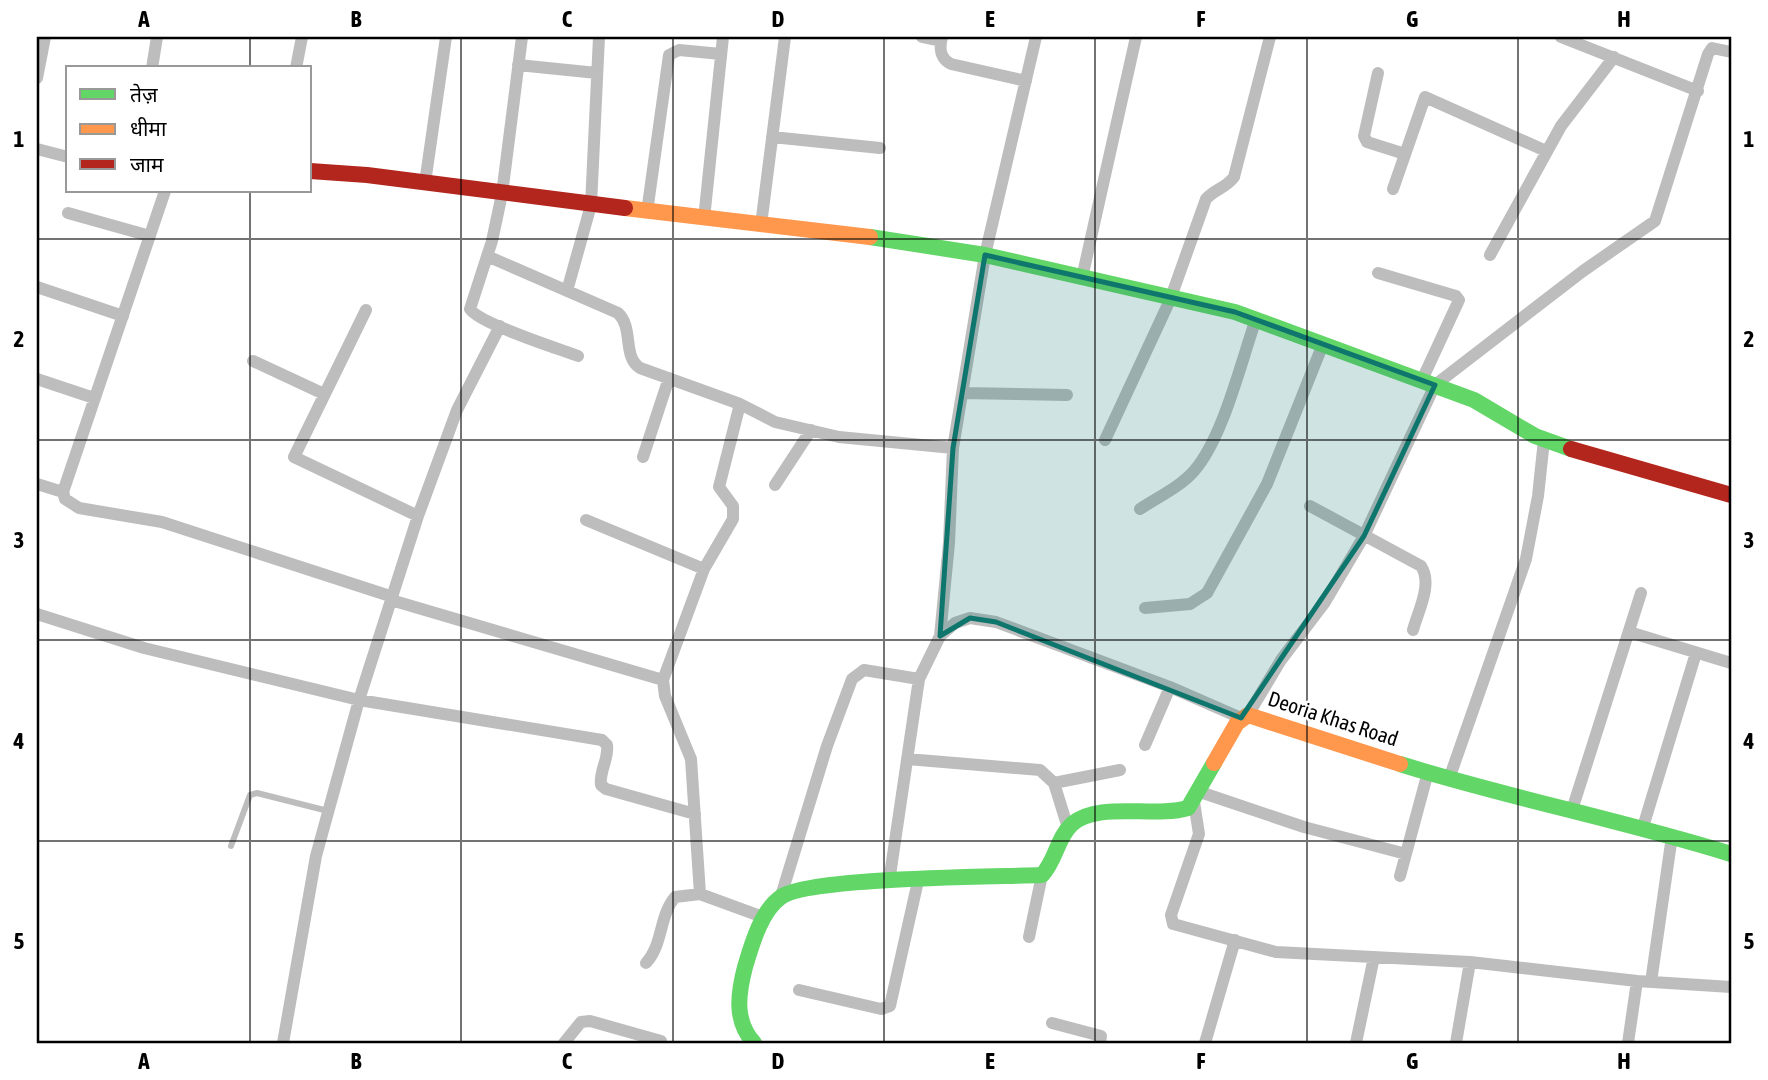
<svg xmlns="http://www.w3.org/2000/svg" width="1768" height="1080" viewBox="0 0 1768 1080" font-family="'Asap Condensed','Noto Sans Devanagari',sans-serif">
  <rect width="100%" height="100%" fill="#fff"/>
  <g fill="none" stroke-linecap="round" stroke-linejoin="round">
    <path stroke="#bdbdbd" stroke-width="6" d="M231,846L250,795L257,793L328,811"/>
    <path stroke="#bdbdbd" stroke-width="12" d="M522,37L502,194L492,241L470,309C480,324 557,348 578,356
      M922,37L941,41
      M942,37C939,49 940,58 951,64L1026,81
      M1561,37L1698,91
      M518,65L597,73
      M152,68L157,37
      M296,68L302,37
      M1378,73L1364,136L1367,142L1405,154
      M37,78L45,37
      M772,137L880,148
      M37,149L68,157
      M425,183L446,37
      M1393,189L1425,97L1546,151
      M165,191L63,492L65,499L79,508L162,522L393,597
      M647,212L669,55L679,50L721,54
      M68,213L150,236
      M704,219L723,37
      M761,225L785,37
      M1490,255L1561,126L1614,57
      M487,256L618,313C634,328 622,356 640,368L740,404L775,422L839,437L953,448
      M1378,273L1456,296L1459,300L1422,380
      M1082,278L1136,37
      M37,287L123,316
      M567,291L591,205L599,37
      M366,310L294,457L418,516
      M253,361L324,394
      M37,379L94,398
      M962,393L1067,395
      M1105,440L1170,300L1206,199C1215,189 1226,188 1234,177L1270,37
      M643,457L669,378
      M37,484L63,492
      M775,485L811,430
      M1310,506L1421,566C1433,584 1418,611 1413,630
      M1140,509C1158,497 1180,487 1194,471C1223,438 1241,362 1256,319
      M586,520L704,569
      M391,600L663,680
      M1145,608L1190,604L1207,593L1267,484L1323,344
      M37,614L144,648L359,700L602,740L607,745C609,759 599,771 601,785L606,789L695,814
      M1629,632L1731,663
      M940,636L949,543L953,448L985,255L1036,37
      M1248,715L1281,660L1325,602L1364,536L1435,385L1583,271L1655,221L1708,54L1712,48L1731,52
      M1145,745L1170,687
      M907,759L1040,770L1054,783L1068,828
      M1449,779L1526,559L1538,496L1544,440
      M1054,783L1120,770
      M1200,792L1304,827L1406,854
      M1194,802L1199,834L1171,915L1173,924L1177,925L1276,952L1470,962L1637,981L1731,987
      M1572,810L1641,593
      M1643,827L1696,653
      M1400,876L1428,772
      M889,882L919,679L940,636L955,623L970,618L996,622L1170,687L1241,718
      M700,894L691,759L665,696L663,680L704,569L733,519V506L719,487L740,404
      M781,896L827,746L852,679L864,670L919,679
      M1029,937L1042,875
      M646,963C663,945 659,916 675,897L700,894L763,917
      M1651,982L1672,836
      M799,990L881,1009L890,1006L918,881
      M1052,1023L1101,1036L1100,1043
      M283,1043L316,856L359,700L418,516L457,410L500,326
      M564,1043L581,1022L590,1021L661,1041
      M1205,1043L1235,940
      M1356,1043L1374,957
      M1456,1043L1470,962
      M1628,1043L1637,981"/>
    <path stroke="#63d668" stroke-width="16" d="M870,237L985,255L1235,312L1474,400L1535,436L1571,449
      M1400,764C1509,798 1622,820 1731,854
      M754,1043C734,1021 738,994 745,967C752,944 761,911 781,897C808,877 998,877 1042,875C1056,860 1057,838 1072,824C1098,801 1154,818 1188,808L1214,763"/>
    <path stroke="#ff974d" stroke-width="16" d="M625,208L870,237
      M1214,763L1237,723L1248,715L1400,764"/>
    <path stroke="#b3261e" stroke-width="16" d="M310,171L367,175L625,208
      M1571,449L1731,495"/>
  </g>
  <path fill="#0f766e" fill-opacity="0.2" stroke="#0f766e" stroke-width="5" stroke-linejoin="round" d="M985,255L1235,312L1435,385L1364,536L1241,718L996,622L970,618L940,636L953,448Z"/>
  <path fill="none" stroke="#000" stroke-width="2" stroke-opacity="0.55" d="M250,37V68M461,37V1043M673,37V1043M884,37V1043M1095,37V1043M1307,37V1043M1518,37V1043M250,191V1043M37,239H1731M37,440H1731M37,640H1731M37,841H1731"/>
  <g text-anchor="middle" stroke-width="5" stroke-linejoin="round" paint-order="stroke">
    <g font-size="21" fill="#000" stroke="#fff">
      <text transform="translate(1333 719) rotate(18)" y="7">Deoria Khas Road</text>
    </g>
  </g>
  <rect width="1768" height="1080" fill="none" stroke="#ffffff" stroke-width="77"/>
  <rect x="66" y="66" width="245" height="126" fill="#ffffff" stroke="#999999" stroke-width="2"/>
  <rect x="80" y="89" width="35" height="10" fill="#63d668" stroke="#999999" stroke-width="2"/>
  <text x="130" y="102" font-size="21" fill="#000000">तेज़</text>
  <rect x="80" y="124" width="35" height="10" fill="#ff974d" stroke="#999999" stroke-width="2"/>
  <text x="130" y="136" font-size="21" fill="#000000">धीमा</text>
  <rect x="80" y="159" width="35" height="10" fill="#b3261e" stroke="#999999" stroke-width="2"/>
  <text x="130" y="172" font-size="21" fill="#000000">जाम</text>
  <rect x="38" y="38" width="1692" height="1004" fill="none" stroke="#000" stroke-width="2.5"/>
  <g font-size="23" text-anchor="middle" font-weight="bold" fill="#000">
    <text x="144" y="27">A</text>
    <text x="356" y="27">B</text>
    <text x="567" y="27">C</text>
    <text x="778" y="27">D</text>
    <text x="990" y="27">E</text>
    <text x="1201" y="27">F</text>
    <text x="1412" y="27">G</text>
    <text x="1624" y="27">H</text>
    <text x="19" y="147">1</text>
    <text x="1749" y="147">1</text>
    <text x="19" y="347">2</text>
    <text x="1749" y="347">2</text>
    <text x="19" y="548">3</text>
    <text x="1749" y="548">3</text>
    <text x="19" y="749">4</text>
    <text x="1749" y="749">4</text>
    <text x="19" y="949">5</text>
    <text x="1749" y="949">5</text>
    <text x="144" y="1069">A</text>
    <text x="356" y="1069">B</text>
    <text x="567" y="1069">C</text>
    <text x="778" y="1069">D</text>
    <text x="990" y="1069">E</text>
    <text x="1201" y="1069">F</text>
    <text x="1412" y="1069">G</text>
    <text x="1624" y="1069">H</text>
  </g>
</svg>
